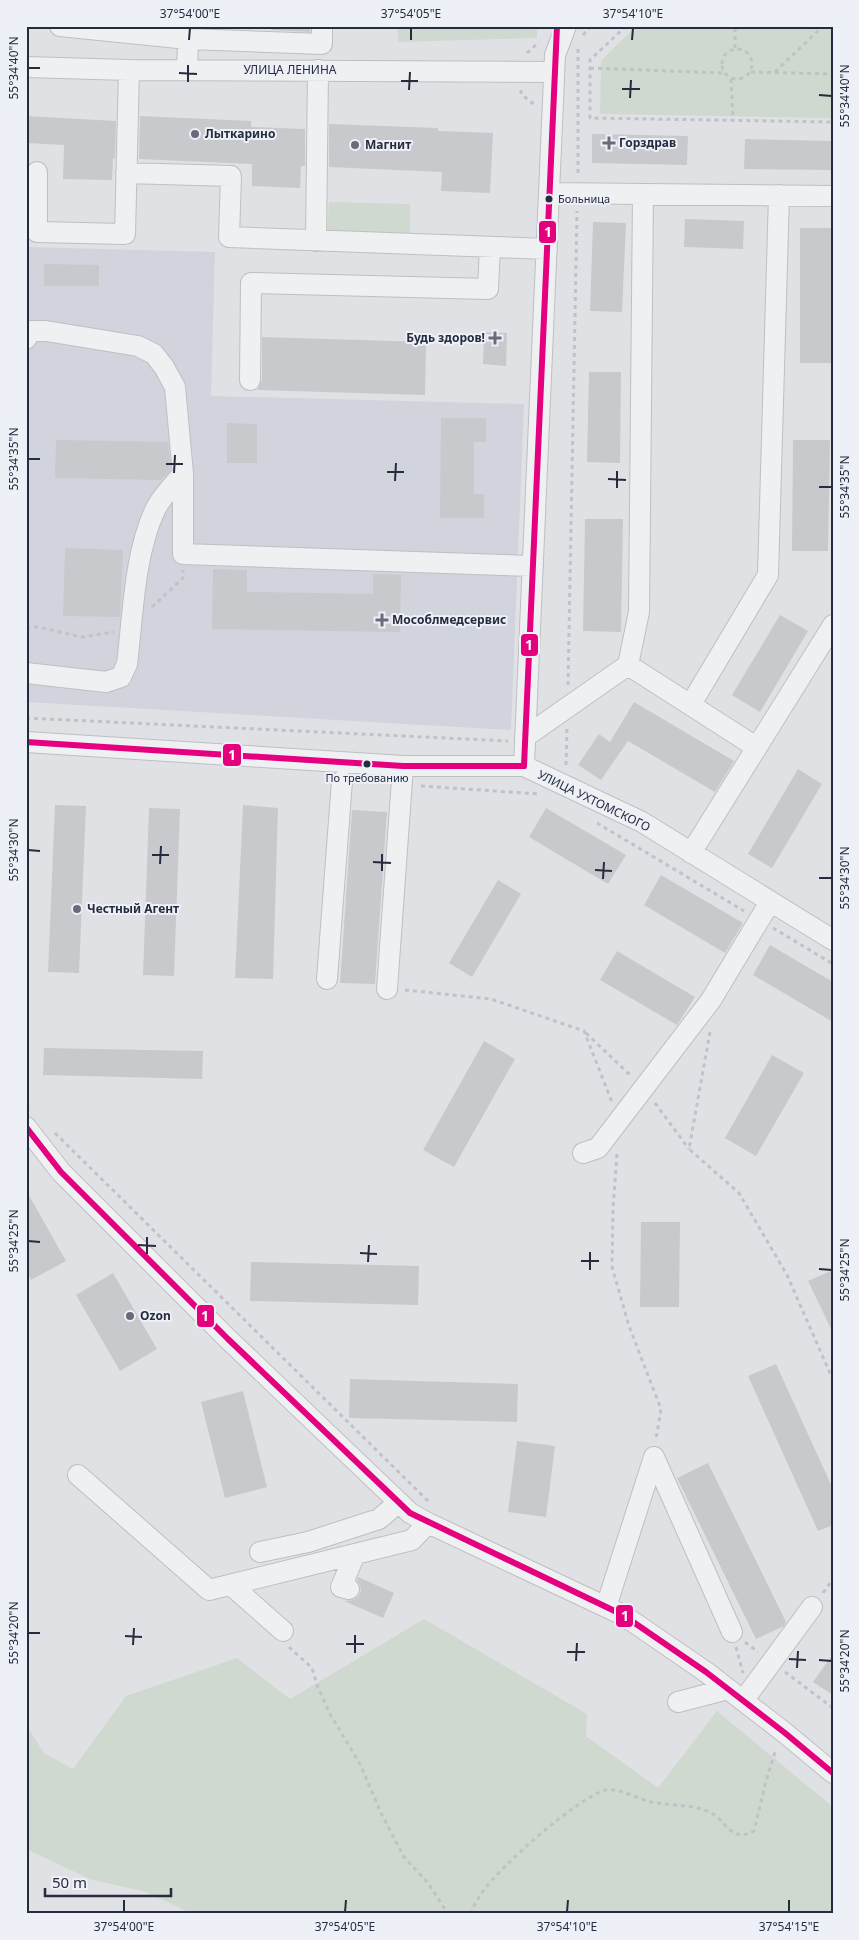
<svg xmlns="http://www.w3.org/2000/svg" width="859" height="1940" viewBox="0 0 859 1940" font-family="'Noto Sans',sans-serif">
  <rect width="100%" height="100%" fill="#e0e1e5"/>
  <path fill="#d1d4dc" d="M26,247L215,252L211,396L524,404L511,730L26,702Z"/>
  <path fill="#cfd9d0" d="M398,26H537V38L398,42Z
    M636,26H833V118L600,114L601,61Z
    M329,202L410,204V234L327,231Z
    M424,1619L587,1714L586,1736L658,1788L717,1711L833,1807V1914H193L146,1892L90,1879L26,1849V1725L44,1753L73,1769L126,1696L237,1658L290,1699Z"/>
  <path fill="#c8c9cd" d="M271,26H310V32L271,30Z
    M26,116L116,121L115,159L113,158L112,180L63,179L64,145L26,143Z
    M140,116L251,121V127L305,129V166H301L300,188L252,186V164L139,159Z
    M329,124L438,128V131L493,133L490,193L441,191L442,172L329,167Z
    M592,134L688,136L687,165L592,163Z
    M745,139L833,141V170L744,169Z
    M685,219L744,221L743,249L684,247Z
    M593,222L626,223L622,312L590,311Z
    M800,228H832L831,363H800Z
    M44,264L99,265V286H44Z
    M484,332L507,333L506,366L483,364Z
    M262,337L426,342L425,395L257,390L262,380Z
    M589,372H621L620,463L587,462Z
    M441,418H486V442H474V494H484V518H440Z
    M227,423L257,424V463H227Z
    M56,440L168,442L171,470L161,480L55,478Z
    M793,440H830L828,551H792Z
    M585,519H623L621,632L583,631Z
    M65,548L123,550L120,617L63,616Z
    M213,569L247,570V592L373,594V574L401,575L400,632L212,629Z
    M780,615L808,631L760,712L732,695Z
    M634,702L734,761L715,792L628,741L601,780L578,765L599,734L610,742Z
    M798,769L822,784L772,868L748,854Z
    M55,805L86,806L79,973L48,972Z
    M243,805L278,808L273,979L235,978Z
    M149,808L180,809L174,976L143,975Z
    M546,808L626,855L608,884L529,837Z
    M352,810L387,812L375,984L340,983Z
    M661,875L743,923L725,953L644,905Z
    M498,880L521,894L472,977L449,963Z
    M770,945L833,982V1022L753,975Z
    M617,951L695,997L677,1025L600,980Z
    M484,1041L515,1059L454,1167L423,1150Z
    M44,1048L203,1051L202,1079L43,1075Z
    M772,1055L804,1073L756,1156L725,1138Z
    M26,1190L66,1261L31,1280L26,1272Z
    M641,1222H680L679,1307H640Z
    M251,1262L419,1266L418,1305L250,1301Z
    M833,1270V1333L808,1281Z
    M113,1273L157,1349L120,1371L76,1295Z
    M776,1364L833,1489V1525L818,1531L748,1376Z
    M350,1379L518,1384L517,1422L349,1418Z
    M243,1391L267,1487L225,1498L201,1402Z
    M517,1441L555,1446L546,1517L508,1512Z
    M708,1463L786,1622L784,1626L756,1639L677,1478Z
    M358,1577L394,1593L383,1618L344,1601L353,1600L358,1597L361,1591L360,1585L357,1580Z
    M833,1654V1695L813,1682Z"/>
  <g fill="none" stroke-linecap="round" stroke-linejoin="round">
    <g stroke="#bebfc3" stroke-width="22">
      <path id="minor" d="M60,26L188,39
        M26,67L129,70L554,72
        M187,70L188,39L322,44V26
        M37,172V232L125,234L129,70
        M126,173L231,176L229,237L547,249
        M549,193L833,196
        M316,241L318,70
        M26,339L31,331H46L138,346L154,354L164,367L175,387L183,474V554L533,566
        M250,380L251,283L488,289L490,247
        M628,665L756,747
        M26,673L106,682L121,677L127,664C133,616 134,555 155,510C162,496 173,485 183,474
        M691,704L768,575L779,195
        M525,737L628,665L639,612L643,194
        M26,742L403,766H524L642,822L833,940
        M524,766L555,55L566,26
        M691,853L833,625
        M327,979L342,781
        M387,989L403,766
        M26,1127L61,1172L228,1339L410,1513L428,1523L623,1615L706,1672L785,1733L833,1773
        M583,1153L598,1148L711,1000L770,902
        M654,1457L732,1632
        M78,1475L209,1590L412,1540L428,1523
        M260,1552L308,1542L379,1519L399,1502
        M231,1585L283,1631
        M349,1589L341,1587L355,1554
        M606,1607L654,1457
        M743,1701L812,1607
        M678,1702L728,1689"/>
    </g>
    <path stroke="#c1c2c7" stroke-width="3" stroke-dasharray="4 4" stroke-linecap="butt" d="M626,26L590,60V118L833,122
      M583,35L591,26
      M735,48V26
      M578,49V175
      M722 64a15 15 0 1 1 30 0a15 15 0 1 1-30 0Z
      M527,53L539,42
      M590,68L724,73
      M751,72L833,74
      M775,72L823,26
      M731,79L733,121
      M521,90V94L536,106
      M152,607L183,578V570
      M26,627H38L82,637L114,632
      M568,685L577,211
      M26,718L508,741
      M567,729L566,765L568,766
      M421,786L539,794
      M597,823L744,911
      M773,928L833,964
      M405,990L491,999L584,1031L612,1102
      M710,1032L689,1149L739,1193L787,1275L833,1380
      M586,1033L631,1076
      M655,1103L689,1149
      M26,1104L31,1109
      M55,1133L428,1501
      M617,1154L613,1208L612,1267L629,1326L661,1409L656,1439
      M823,1593L833,1579
      M745,1642L758,1652
      M289,1647L312,1668L317,1685L330,1714L360,1764L381,1813L404,1857L428,1883L448,1914
      M736,1647L743,1673
      M785,1672L833,1708
      M470,1914C474,1906 478,1898 483,1891C501,1866 578,1797 606,1790C620,1787 642,1802 657,1803C675,1806 697,1804 713,1814C727,1823 732,1843 754,1831L766,1781L776,1749"/>
    <use href="#minor" stroke="#eff0f2" stroke-width="20"/>
    <g stroke="#edf0f6" stroke-width="10">
      <path id="bus-1" d="M26,742L403,766H524L557,26
        M26,1127L61,1172L228,1339L410,1513L623,1615L706,1672L785,1733L833,1773"/>
    </g>
    <use href="#bus-1" stroke="#e5007d" stroke-width="6"/>
  </g>
  <path fill="none" stroke="#262c40" stroke-width="2" d="M189,40L190,28M411,40V28M632,40L633,28M28,68H40M179,73L197,74M401,81H418M188,82V65M622,89H640M409,90L410,72M819,95L832,96M630,98L631,80M28,459H40M166,464H183M387,472H404M174,473L175,455M608,479L626,480M395,481L396,463M819,487H832M617,488V471M28,850L40,851M152,855H169M373,862L391,863M160,864L161,846M595,870L612,871M382,871V854M819,878H832M603,879L604,862M28,1241L40,1242M138,1245L156,1246M360,1253L377,1254M147,1254V1237M581,1261H599M368,1262L369,1245M819,1269L832,1270M590,1270V1252M28,1633H40M125,1636L142,1637M346,1644H364M133,1645L134,1628M567,1652H585M355,1653V1635M789,1659L806,1660M819,1660L832,1661M576,1661L577,1643M797,1668L798,1651M124,1912V1900M345,1912L346,1900M567,1912L568,1900M789,1912V1900"/>
  <g fill="#676b7a" stroke="#edf0f6" stroke-width="2">
    <circle cx="195" cy="134" r="5"/>
    <path d="M606.5 135.5h5v5h5v5h-5v5h-5v-5h-5v-5h5z"/>
    <circle cx="355" cy="145" r="5"/>
    <path d="M492.5 330.5h5v5h5v5h-5v5h-5v-5h-5v-5h5z"/>
    <path d="M379.5 612.5h5v5h5v5h-5v5h-5v-5h-5v-5h5z"/>
    <circle cx="77" cy="909" r="5"/>
    <circle cx="130" cy="1316" r="5"/>
  </g>
  <g fill="#262c40" stroke="#edf0f6" stroke-width="2">
    <circle cx="549" cy="199" r="4.5"/>
    <circle cx="367" cy="764" r="4.5"/>
  </g>
  <g text-anchor="middle" stroke-width="4" stroke-linejoin="round" paint-order="stroke">
    <g font-size="11" fill="#262c40" stroke="#edf0f6" text-anchor="start">
      <text x="558" y="203">Больница</text>
      <text x="367" y="782" text-anchor="middle">По требованию</text>
    </g>
    <g font-size="12" fill="#262c40" stroke="#edf0f6">
      <text x="290" y="74">УЛИЦА ЛЕНИНА</text>
      <text transform="translate(594 801) rotate(26)" y="4">УЛИЦА УХТОМСКОГО</text>
    </g>
    <g font-size="12" font-weight="bold" fill="#262c40" stroke="#edf0f6" text-anchor="start">
      <text x="205" y="138">Лыткарино</text>
      <text x="619" y="147">Горздрав</text>
      <text x="365" y="149">Магнит</text>
      <text x="485" y="342" text-anchor="end">Будь здоров!</text>
      <text x="392" y="624">Мособлмедсервис</text>
      <text x="87" y="913">Честный Агент</text>
      <text x="140" y="1320">Ozon</text>
    </g>
  </g>
  <g stroke="#edf0f6" stroke-width="2">
    <rect x="538" y="220" width="19" height="24" rx="5" fill="#e5007d"/>
    <rect x="520" y="633" width="19" height="24" rx="5" fill="#e5007d"/>
    <rect x="222" y="743" width="20" height="24" rx="5" fill="#e5007d"/>
    <rect x="196" y="1304" width="19" height="24" rx="5" fill="#e5007d"/>
    <rect x="615" y="1604" width="19" height="24" rx="5" fill="#e5007d"/>
  </g>
  <g font-size="14" text-anchor="middle" font-weight="bold" fill="#fff">
    <text x="548" y="237">1</text>
    <text x="529" y="650">1</text>
    <text x="232" y="760">1</text>
    <text x="205" y="1321">1</text>
    <text x="625" y="1621">1</text>
  </g>
  <rect width="859" height="1940" fill="none" stroke="#edf0f6" stroke-width="55"/>
  <path d="M45 1888v8h126v-8" fill="none" stroke="#262c40" stroke-width="2.5"/>
  <text x="52" y="1888" font-size="15" fill="#262c40" stroke="#edf0f6" stroke-width="4" paint-order="stroke">50 m</text>
  <rect x="28" y="28" width="804" height="1884" fill="none" stroke="#262c40" stroke-width="2"/>
  <g font-size="12" text-anchor="middle" fill="#262c40">
    <text x="190" y="18">37°54'00"E</text>
    <text x="411" y="18">37°54'05"E</text>
    <text x="633" y="18">37°54'10"E</text>
    <text transform="translate(14 68) rotate(-90)" y="4">55°34'40"N</text>
    <text transform="translate(845 96) rotate(-90)" y="4">55°34'40"N</text>
    <text transform="translate(14 459) rotate(-90)" y="4">55°34'35"N</text>
    <text transform="translate(845 487) rotate(-90)" y="4">55°34'35"N</text>
    <text transform="translate(14 850) rotate(-90)" y="4">55°34'30"N</text>
    <text transform="translate(845 878) rotate(-90)" y="4">55°34'30"N</text>
    <text transform="translate(14 1241) rotate(-90)" y="4">55°34'25"N</text>
    <text transform="translate(845 1270) rotate(-90)" y="4">55°34'25"N</text>
    <text transform="translate(14 1633) rotate(-90)" y="4">55°34'20"N</text>
    <text transform="translate(845 1661) rotate(-90)" y="4">55°34'20"N</text>
    <text x="124" y="1931">37°54'00"E</text>
    <text x="345" y="1931">37°54'05"E</text>
    <text x="567" y="1931">37°54'10"E</text>
    <text x="789" y="1931">37°54'15"E</text>
  </g>
</svg>
